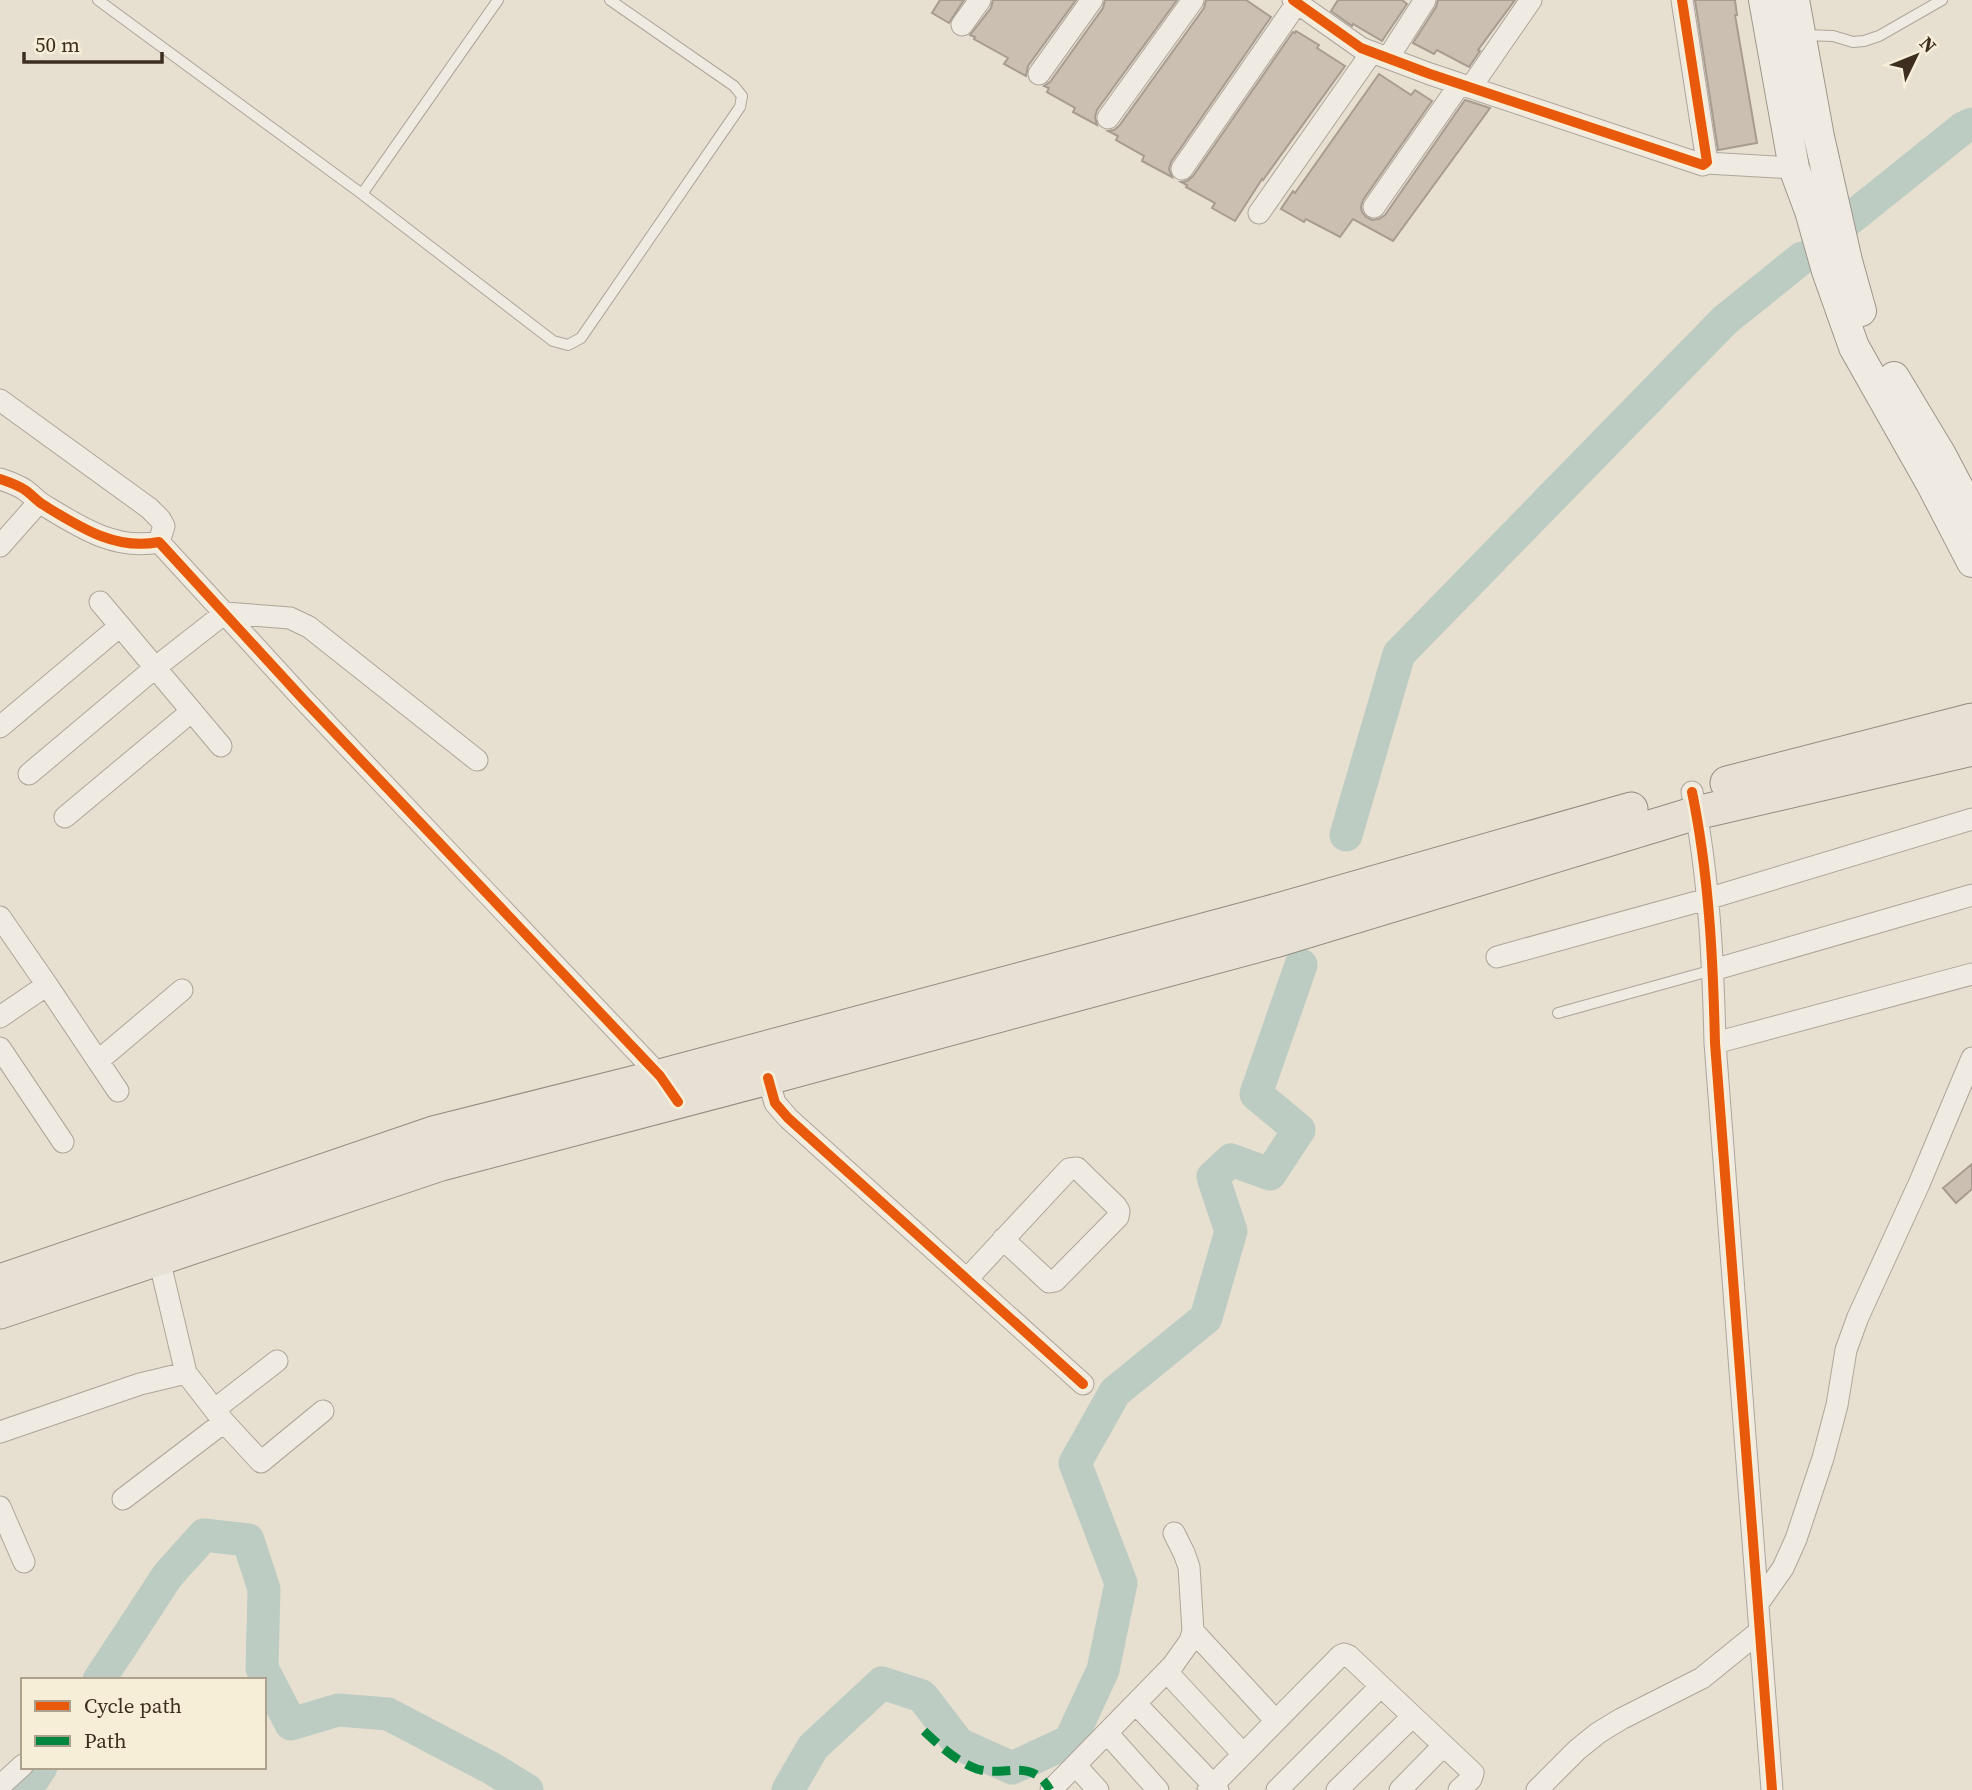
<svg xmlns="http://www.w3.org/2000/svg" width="1972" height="1790" viewBox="0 0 1972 1790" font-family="'Source Serif 4',serif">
  <rect width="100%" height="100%" fill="#e7e0d1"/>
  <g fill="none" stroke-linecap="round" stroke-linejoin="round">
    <path stroke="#bcccc2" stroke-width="33" d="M1846,222L1963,128L1972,124
      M1346,835L1399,654L1725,320L1802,258
      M99,1680L168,1575L204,1535L248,1540L264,1589L262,1668L291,1724L338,1710L388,1714L491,1768L527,1790
      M26,1790L41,1767
      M788,1790L813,1747L882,1683L922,1696L959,1744L1012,1768L1070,1741L1103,1670L1121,1583L1075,1463L1115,1392L1206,1318L1231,1231L1213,1177L1231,1160L1270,1174L1299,1130L1256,1094L1301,965"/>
  </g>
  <path fill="#cbbfb2" stroke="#a89c90" stroke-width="2" d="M940,0H964L949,23L932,13Z
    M993,0H1076L1028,66L1026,76L1004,64L1008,58L974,39L975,37L970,35L991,8Z
    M1105,0H1177L1097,110L1095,117L1097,125L1073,112L1075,108L1047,92L1049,88L1044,86L1050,82L1103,8Z
    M1206,0H1246L1271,17L1171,162L1169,169L1172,177L1142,161L1144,156L1116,140L1118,136L1108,131L1114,130L1119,126L1204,8Z
    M1338,0H1402L1407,4L1382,41L1353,24L1352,26L1331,11Z
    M1438,0H1515L1478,50L1480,51L1469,67L1437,50L1434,54L1413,43L1436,7Z
    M1695,0H1735L1737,15H1735L1757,143L1718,150Z
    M1296,31L1319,45L1317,48L1345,66L1263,180L1262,179L1235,221L1212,208L1215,203L1186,187L1187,185L1181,182L1187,181L1193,176L1293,32L1295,33Z
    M1379,74L1411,95L1415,90L1432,101L1363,200L1361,207L1362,212L1366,217L1372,220L1379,219L1385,215L1465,100L1490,108L1393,241L1353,219L1340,237L1306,219L1304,222L1281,209L1293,191L1295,193Z
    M1972,1164V1189L1956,1203L1943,1188Z"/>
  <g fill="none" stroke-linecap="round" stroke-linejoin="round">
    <g stroke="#ada599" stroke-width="12">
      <path id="service" d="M98,0L362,194L553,341L568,345L581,338L740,107L742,96L734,86L610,0
        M1803,35L1833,36L1853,42L1864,41L1879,36L1942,0
        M362,194L498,0
        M1558,1013L1713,970"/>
    </g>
    <g stroke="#ada599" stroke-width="23">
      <path id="minor" d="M1293,0L1361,48L1430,74L1703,165L1707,162L1682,0
        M962,25L980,0
        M1388,58L1425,0
        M1039,74L1092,0
        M1471,87L1531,0
        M1108,118L1193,0
        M1706,163L1794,168
        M1182,169L1297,3
        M1374,207L1460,84
        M1259,213L1372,52
        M0,400L149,508L160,519L164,526L159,542
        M0,479C9,482 18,485 25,490C31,494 36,500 42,504C78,526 115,551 159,542L302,698L660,1076L666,1084
        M0,546L39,502
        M100,602L221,746
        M0,727L120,626
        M29,774L156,667L225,613L290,618L309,627L477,760
        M1692,792C1709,874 1713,959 1715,1043L1772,1790
        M65,817L192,711
        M0,917L47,985L0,1017
        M1497,957L1707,899L1972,819
        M1713,970L1972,895
        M47,985L118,1091
        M1715,1043L1972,974
        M0,1048L63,1142
        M98,1061L182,990
        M768,1078L775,1103L788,1118L1083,1384
        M159,1259L186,1373L224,1422L261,1462L323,1411
        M967,1279L1069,1169L1077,1168L1116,1206L1119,1211L1118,1217L1055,1281L1049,1282L1003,1239
        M215,1409L277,1361
        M0,1432L140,1384L186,1373
        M123,1499L224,1422
        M0,1507L24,1562
        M1759,1602L1783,1568L1796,1539L1823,1458L1837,1405L1846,1350L1858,1317L1919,1184L1972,1058
        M1193,1631L1276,1721
        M1167,1672L1243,1754
        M1137,1705L1218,1790
        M1108,1734L1158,1790
        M1076,1766L1098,1790
        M0,1786L23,1765
        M1051,1790L1173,1665L1190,1641L1193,1631L1189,1567L1184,1553L1174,1533
        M1208,1790L1340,1656L1344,1654L1349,1656L1473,1773L1471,1779L1459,1790
        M1277,1790L1380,1687
        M1337,1790L1412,1717
        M1400,1790L1443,1746
        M1537,1790L1577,1750L1598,1733L1621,1719L1702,1678L1760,1631"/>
    </g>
    <g stroke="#9c958a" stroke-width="32">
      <path id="secondary" d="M1764,0L1794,168L1810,211L1827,271L1854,347L1931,483L1972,562
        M1794,0L1819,137L1847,261L1861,311
        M1894,377L1941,455L1972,514"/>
    </g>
    <g stroke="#928b80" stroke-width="35">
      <path id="primary" d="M1727,783L1972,720
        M0,1281L433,1133L660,1076L1267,913L1631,809
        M0,1312L441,1164L768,1078L1278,940L1696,813L1972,749"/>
    </g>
    <use href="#service" stroke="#efebe3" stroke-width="10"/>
    <use href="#minor" stroke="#efebe3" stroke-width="21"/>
    <use href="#secondary" stroke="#efebe3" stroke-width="30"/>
    <use href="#primary" stroke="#e6e1d4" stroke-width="33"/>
    <path stroke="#00873e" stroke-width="9" stroke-dasharray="18 9" stroke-linecap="butt" d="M924,1731C939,1745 957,1762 977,1769C1007,1778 1030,1756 1050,1790"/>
    <g stroke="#f7eed8" stroke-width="15">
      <path id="cycleway" d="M1293,0L1361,48L1430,74L1703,165L1707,162L1682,0
        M0,479C9,482 18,485 25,490C31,494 36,500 42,504C78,526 115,551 159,542L302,698L660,1076L678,1102
        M1692,792C1709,874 1713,959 1715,1043L1772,1790
        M768,1078L775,1103L788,1118L1083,1384"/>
    </g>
    <use href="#cycleway" stroke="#e8590c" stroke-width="10"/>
  </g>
  <rect x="21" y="1678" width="245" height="91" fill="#f7eed8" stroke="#ada18e" stroke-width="2"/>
  <rect x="35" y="1701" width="35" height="10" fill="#e8590c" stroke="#ada18e" stroke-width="2"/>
  <text x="84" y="1713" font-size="21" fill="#3d2e20">Cycle path</text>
  <rect x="35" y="1736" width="35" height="10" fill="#00873e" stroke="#ada18e" stroke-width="2"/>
  <text x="84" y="1748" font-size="21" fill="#3d2e20">Path</text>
  <g transform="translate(1916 56) rotate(47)" stroke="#f7eed8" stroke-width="5" paint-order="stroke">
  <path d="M0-5L12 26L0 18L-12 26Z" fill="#3d2e20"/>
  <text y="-10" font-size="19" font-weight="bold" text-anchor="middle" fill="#3d2e20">N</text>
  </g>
  <path d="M24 52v10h138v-10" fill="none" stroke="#3d2e20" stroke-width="3.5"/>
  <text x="35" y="52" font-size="21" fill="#3d2e20" stroke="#f7eed8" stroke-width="5" paint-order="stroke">50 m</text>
</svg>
